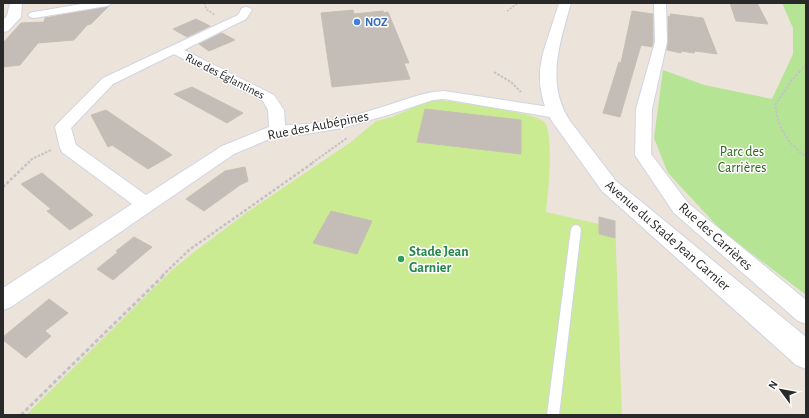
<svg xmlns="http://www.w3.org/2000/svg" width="809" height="418" viewBox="0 0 809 418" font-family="'Alegreya Sans',sans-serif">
  <rect width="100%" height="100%" fill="#ece3da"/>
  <path fill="#b5e495" d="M782,3H806V295L721,230L668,173L654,138L663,70L704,85L772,99L793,54V28Z"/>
  <path fill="#caeb91" d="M434,100H441C458,103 538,112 545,123C554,137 548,195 546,212L599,224L600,217L615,221L622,415H26L173,269L198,249L246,213L351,142L376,121L392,117L426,102Z"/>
  <path fill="#c4bdb7" stroke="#c7bfb4" d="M730,3H757L768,24L736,21Z
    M109,6L91,24L87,25L74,40L38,43L20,65L3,67V43L21,23L44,22L45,18Z
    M353,10L354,14L383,11L384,13L388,12L409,63H404L410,79L332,87L321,13Z
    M632,11L653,14V42L652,47L641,45L620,117L603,113L619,62L621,63Z
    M670,14L703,18L717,54L695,51L694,53L681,51V53L667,50L668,42V16L671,17Z
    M196,19L210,26L187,37L173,29Z
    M222,33L235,40L209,51L199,44Z
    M192,87L243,113L227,123L174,94Z
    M425,109L521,120V154L417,142Z
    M106,110L172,155L148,169L112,145L108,147L91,115Z
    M245,167L248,181L240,185L204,211L186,199L225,171Z
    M42,173L81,205L93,215L70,230L47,211L51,209L21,184Z
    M331,211L372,221L357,254L313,243Z
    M599,217L615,221V238L599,234Z
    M134,237L152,247L113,280L97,269L118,252L116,251Z
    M49,299L68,313L45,331L51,336L26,358L3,340V337Z"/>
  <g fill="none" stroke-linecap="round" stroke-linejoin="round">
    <g stroke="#d0d4e3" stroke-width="2">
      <path id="lane" d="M576,225L579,226L581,229L559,415H547L571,229L573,226Z"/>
    </g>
    <g stroke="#d0d4e3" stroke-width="2">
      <path id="street" d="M87,3H113L107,6L34,18L30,17L28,15L30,13L34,12Z
        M654,3H666L667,42L652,109L651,154L688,203L806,300V324L798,321L674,213L635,155L636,109L655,42Z
        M246,7L250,8L252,10L246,19L184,50L274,95L284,110L285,125C316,125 349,118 379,108C400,102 421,92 444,91L556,108L561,110L564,113L561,116L556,118L444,99L433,100L388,115L342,128L299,135H279L234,154L11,307L3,310V288L132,204L62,152L60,148L55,127L57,124L103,78L238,15L242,8ZM174,54L263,101L268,110L269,127L222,146L146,195L76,145L71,128L113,84Z"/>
    </g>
    <g stroke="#d0d4e3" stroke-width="2">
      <path id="secondary" d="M10,3H22L21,17L8,31L3,32V20L7,16Z
        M559,3H571C560,42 545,83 570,121L616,181L806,337V369L796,365L602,191L554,124L547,113L543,100L540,85V69L543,53Z"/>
    </g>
    <path stroke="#c3c3c3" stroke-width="1.5" stroke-dasharray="2 1.5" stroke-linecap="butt" d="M205,3L206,9L215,15
      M507,11L518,3
      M799,72L806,65"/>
    <path stroke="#c3c3c3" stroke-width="2" stroke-dasharray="2.5 1.5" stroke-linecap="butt" d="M800,71L791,81L775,105C779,130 786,141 806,157
      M494,72L511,82L521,92
      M28,163L32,159L51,150
      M312,163L347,138"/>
    <path stroke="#c3c3c3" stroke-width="2.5" stroke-dasharray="3 2" stroke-linecap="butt" d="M3,187L29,162
      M162,276L189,250L314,162"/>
    <path stroke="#c3c3c3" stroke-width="3" stroke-dasharray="4 2.5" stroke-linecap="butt" d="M21,415L164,275"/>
    <use href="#lane" fill="#fff" fill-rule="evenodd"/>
    <use href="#street" fill="#fff" fill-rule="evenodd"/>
    <use href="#secondary" fill="#fff" fill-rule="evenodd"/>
  </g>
  <circle fill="#3f7fe0" stroke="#fff" stroke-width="1.5" cx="357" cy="22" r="4"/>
  <circle fill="#2e9e5b" stroke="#fff" stroke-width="1.5" cx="401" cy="259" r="4"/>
  <g text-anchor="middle" stroke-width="3" stroke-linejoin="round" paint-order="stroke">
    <g font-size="12" font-weight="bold" fill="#366cbe" stroke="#fff" text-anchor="start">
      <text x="365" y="26">NOZ</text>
    </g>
    <g font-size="12" fill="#292929" stroke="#fff">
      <text transform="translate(225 76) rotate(27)" y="4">Rue des Églantines</text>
    </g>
    <g font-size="14" fill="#292929" stroke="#fff">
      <text transform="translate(318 125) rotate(-11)" y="5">Rue des Aubépines</text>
      <text transform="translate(668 235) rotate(41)" y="5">Avenue du Stade Jean Garnier</text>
      <text transform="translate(716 236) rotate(42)" y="5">Rue des Carrières</text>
    </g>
    <g font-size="14" fill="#2d6718" stroke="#fff">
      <text x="742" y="156">Parc des<tspan x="742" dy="16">Carrières</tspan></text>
    </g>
    <g font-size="14" font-weight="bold" fill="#27864d" stroke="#fff" text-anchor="start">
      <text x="409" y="256">Stade Jean<tspan x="409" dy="16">Garnier</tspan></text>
    </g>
  </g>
  <rect width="809" height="418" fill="none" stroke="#292929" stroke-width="8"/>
  <g transform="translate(781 390) rotate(302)" stroke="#ffffff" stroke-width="3" paint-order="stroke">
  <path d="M0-3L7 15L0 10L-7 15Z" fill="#292929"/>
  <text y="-6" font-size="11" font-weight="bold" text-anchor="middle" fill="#292929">N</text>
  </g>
</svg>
